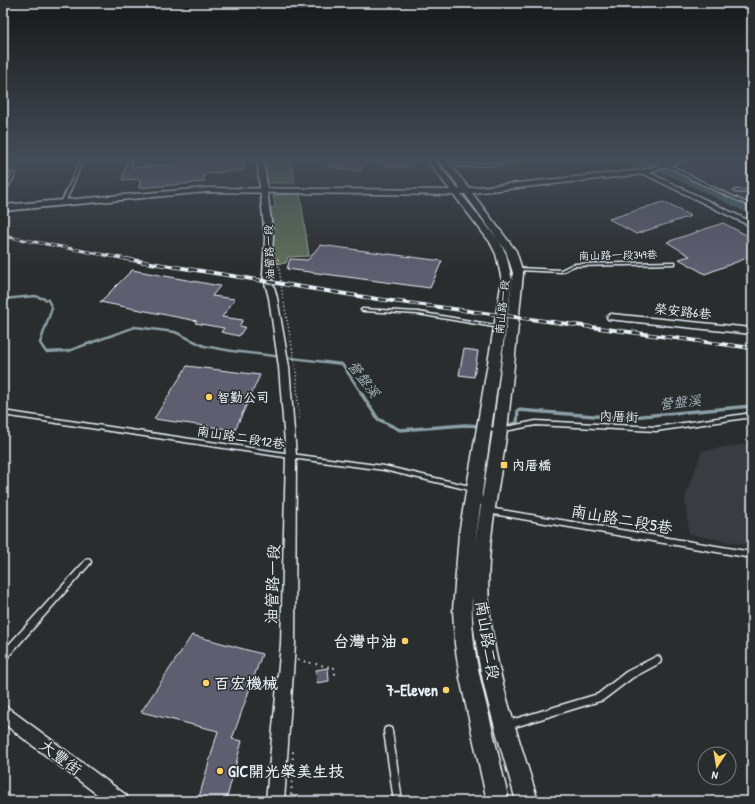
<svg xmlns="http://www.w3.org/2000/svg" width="755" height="804" viewBox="0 0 755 804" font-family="'Patrick Hand','LXGW WenKai TC',sans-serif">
  <rect width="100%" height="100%" fill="#2a2d2e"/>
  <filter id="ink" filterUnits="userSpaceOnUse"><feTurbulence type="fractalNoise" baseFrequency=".025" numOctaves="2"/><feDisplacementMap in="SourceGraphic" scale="8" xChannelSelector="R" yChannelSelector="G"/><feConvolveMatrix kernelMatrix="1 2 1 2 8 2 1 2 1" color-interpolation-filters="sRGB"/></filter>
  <g filter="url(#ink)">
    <path fill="#3a3b42" d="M698,158H752V203L674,166Z
      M752,443V546L689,534L685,498L702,451Z"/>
    <path fill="#5e6f58" stroke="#a3b0a8" d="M265,158H291L295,183H268Z
      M300,194L309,256L288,257L286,263L273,264L270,209L275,206L273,195Z"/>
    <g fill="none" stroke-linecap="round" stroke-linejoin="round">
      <path stroke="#8ba1a6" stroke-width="2.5" d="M3,299L35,296L48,300L52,308L40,343L46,352L68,351L135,327L175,332L204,346L232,351L342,364L362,394"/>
      <path stroke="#8ba1a6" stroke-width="3.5" d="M361,393L378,419L400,430L465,425L481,426
        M504,426L517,423L518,410L620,418L752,406"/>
      <path fill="#4d6b70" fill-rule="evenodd" d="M610,158H624L680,173L752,208V215L672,177L612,160Z"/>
    </g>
    <path fill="#5e5d6f" stroke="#e8f1f8" d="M128,158H132V168L242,158L244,170L204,174V182L139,188L140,179L122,180Z
      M335,158H368L360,171L328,167V161Z
      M368,158H407L413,166L398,168L387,166Z
      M663,202L691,216L636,234L609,219Z
      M723,223L752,238V256L705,274L679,259L690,256L667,242Z
      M320,245L442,261L430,288L287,269L290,259L308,260Z
      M132,270L220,286L212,296L235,299L222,317L243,320L239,326L245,327L239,336L221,332L224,328L195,323L197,321L100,302Z
      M464,349L478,351L474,377L459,375Z
      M187,366L260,375L235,430L154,419Z
      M192,635L262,654L232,739L242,741L226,801H198L218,731L141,712Z
      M328,668L329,681L317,683L316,670Z"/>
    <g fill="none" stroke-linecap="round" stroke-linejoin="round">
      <g stroke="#e8f1f8" stroke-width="3">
        <path id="service" d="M82,158H84L65,203L62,204L61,203Z
          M522,160H523V162L498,165L447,167L446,166L447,165L498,163Z
          M665,164C675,166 684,173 693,177C712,187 732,196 752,205V207L691,179L675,170L665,166Z
          M3,170L16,174L4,193H3V190L13,174L3,172Z
          M735,190L752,191V193L736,192L734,191Z
          M674,262H675V264L574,266L562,272L517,270L515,269L517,268L561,270L573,264Z
          M362,309L418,312L500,326L502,327L500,328L418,314L363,311L361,310Z
          M3,411L291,454L384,466L474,487H476L477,489L476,491H474L384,470L291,458L3,415Z
          M752,413V417L656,431L536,425L500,432L485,431L483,430L482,429L483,428L485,427L500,428L536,421L656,427Z
          M476,493H480L489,508L752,552V558L487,513L485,512L476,497L475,495Z
          M88,559L90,560L91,562L90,564L6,659L3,660V651L86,560Z
          M657,656L660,657L661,660L660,663L632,678L603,700L508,729L505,728L504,725L505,722L508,721L598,694L626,672Z
          M388,727L391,728L392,731L402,801H394L384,731L385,728Z"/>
      </g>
      <g stroke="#e8f1f8" stroke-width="3">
        <path id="minor" d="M257,158H263L273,237L271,275L277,298L289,367L296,456L295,644L284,801H266L281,644L286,456L279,367L269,298L263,275L265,237Z
          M637,158H645L669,165L666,167Z
          M642,171H646L752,222V227L642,173Z
          M611,314L752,328V334L608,319L607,317Z
          M3,705L8,708L126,795L129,801H106L3,723Z"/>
      </g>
      <g stroke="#e8f1f8" stroke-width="3">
        <path id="tertiary" d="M426,158H433L458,189H461L437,158H444L469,188L643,170L683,158H693L644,174L472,193L516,251L523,273C518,325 513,378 507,430C499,491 483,554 490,616C497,679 520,740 538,801H516C498,734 473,666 472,596C470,635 478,673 488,711C495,741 502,771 509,801H487L460,678L455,644L453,610L459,534L502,280L496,254L490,242L454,195L207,192L3,211V205L207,188L450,190ZM461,194H465L506,251L513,273L493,430L475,543L512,280L506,254L499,241Z"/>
      </g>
      <path stroke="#e8f1f8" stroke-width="1" stroke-dasharray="0.5 2" stroke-linecap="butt" d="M603,158L631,166
        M278,257V260"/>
      <path stroke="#e8f1f8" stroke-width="1.5" stroke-dasharray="1 2.5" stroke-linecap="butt" d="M278,259L283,299
        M284,303L296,369L299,419"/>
      <path stroke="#e8f1f8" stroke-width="2" stroke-dasharray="1.5 4.5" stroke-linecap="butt" d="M298,660L334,668L336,679
        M291,801L293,751"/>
      <use href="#service" fill="#2a2d2e" fill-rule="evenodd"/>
      <use href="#minor" fill="#2a2d2e" fill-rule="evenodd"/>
      <use href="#tertiary" fill="#2a2d2e" fill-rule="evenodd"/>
      <g stroke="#e8f1f8" stroke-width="3">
        <path id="rail-far1" d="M3,236L132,260"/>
      </g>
      <g stroke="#e8f1f8" stroke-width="4">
        <path id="rail" d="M126,259L377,299L752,348"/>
      </g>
      <use href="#rail-far1" stroke="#2a2d2e" stroke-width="2" stroke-dasharray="6" stroke-linecap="butt"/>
      <use href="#rail" stroke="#2a2d2e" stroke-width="2.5" stroke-dasharray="8" stroke-linecap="butt"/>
    </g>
  </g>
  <linearGradient id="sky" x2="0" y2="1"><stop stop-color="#171919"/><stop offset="0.59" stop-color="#444c57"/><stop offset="1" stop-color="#444c57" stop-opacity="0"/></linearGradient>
  <rect width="755" height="270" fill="url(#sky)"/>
  <g fill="#ffd166" stroke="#2a2d2e" stroke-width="1.5">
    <circle cx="209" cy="397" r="4"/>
    <rect x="500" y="461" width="8" height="8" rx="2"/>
    <circle cx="405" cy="641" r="4"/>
    <circle cx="206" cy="683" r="4"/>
    <circle cx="446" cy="690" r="4"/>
    <circle cx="220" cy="771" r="4"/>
  </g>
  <g text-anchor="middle" stroke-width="3" stroke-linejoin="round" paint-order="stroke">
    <g font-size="11" fill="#e8f1f8" stroke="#2a2d2e">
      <text transform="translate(269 252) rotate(-92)" y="4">油管路一段</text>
      <text transform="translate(618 255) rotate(-1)" y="4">南山路一段349巷</text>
      <text transform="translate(502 307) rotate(-84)" y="4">南山路一段</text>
    </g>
    <g font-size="13" fill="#e8f1f8" stroke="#2a2d2e">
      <text transform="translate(683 311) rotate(6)" y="5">榮安路6巷</text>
      <text transform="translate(619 416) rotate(2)" y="5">內厝街</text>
      <text transform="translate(241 437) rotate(9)" y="5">南山路二段12巷</text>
    </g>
    <g font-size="13" font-weight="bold" fill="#e8f1f8" stroke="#2a2d2e" text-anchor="start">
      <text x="217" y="402">智勤公司</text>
      <text x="512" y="470">內厝橋</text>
    </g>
    <g font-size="14" font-style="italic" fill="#a2b5bb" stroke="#2a2d2e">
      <text transform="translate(364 379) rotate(53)" y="5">營盤溪</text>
      <text transform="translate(680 402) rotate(-6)" y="5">營盤溪</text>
    </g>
    <g font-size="16" fill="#e8f1f8" stroke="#2a2d2e">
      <text transform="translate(622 519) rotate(10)" y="6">南山路二段5巷</text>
      <text transform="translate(272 584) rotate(-88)" y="6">油管路一段</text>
      <text transform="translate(488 640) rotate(81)" y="6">南山路二段</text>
      <text transform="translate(61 757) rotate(37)" y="6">大豐街</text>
    </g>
    <g font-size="16" font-weight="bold" fill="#e8f1f8" stroke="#2a2d2e" text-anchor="end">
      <text x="397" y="647">台灣中油</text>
      <text x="214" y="689" text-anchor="start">百宏機械</text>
      <text x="438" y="696">7-Eleven</text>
      <text x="228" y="777" text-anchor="start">GIC開光榮美生技</text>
    </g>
  </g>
  <rect width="755" height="804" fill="none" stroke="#2a2d2e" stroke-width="16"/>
  <rect x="8" y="8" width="739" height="788" fill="none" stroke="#e8f1f8" stroke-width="1.5" filter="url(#ink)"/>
  <g transform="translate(717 766) rotate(192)"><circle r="19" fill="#2a2d2e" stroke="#767b7f"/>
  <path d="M0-3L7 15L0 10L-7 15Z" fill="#ffd166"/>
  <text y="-6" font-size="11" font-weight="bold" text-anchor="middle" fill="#e8f1f8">N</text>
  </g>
</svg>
